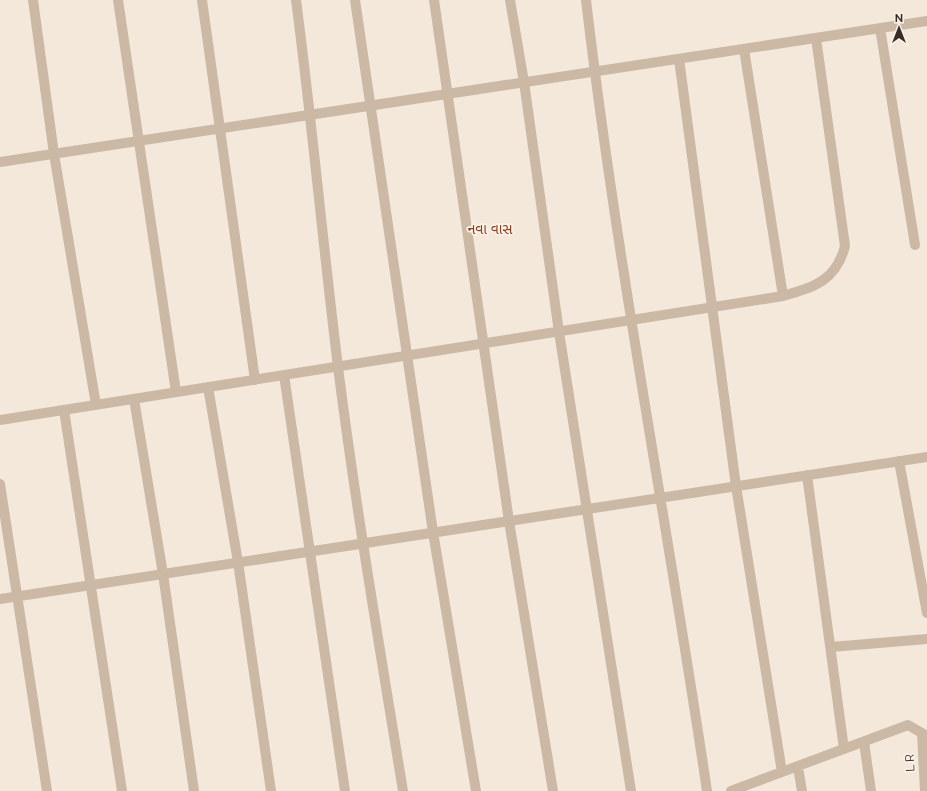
<svg xmlns="http://www.w3.org/2000/svg" width="927" height="791" viewBox="0 0 927 791" font-family="Raleway,'Noto Sans Gujarati',sans-serif">
  <rect width="100%" height="100%" fill="#f3e8d9"/>
  <g fill="none" stroke-linecap="round" stroke-linejoin="round">
    <path stroke="#cbb9a5" stroke-width="10" d="M33,0L54,154L96,405
      M118,0L176,392
      M202,0L255,380
      M296,0C312,122 323,245 338,367C356,509 380,650 403,791
      M355,0L433,532L476,791
      M434,0L509,521L553,791
      M510,0L524,82L559,332L631,791
      M586,0C617,265 668,527 707,791
      M880,28L915,245
      M744,49L783,296
      M679,59L736,486L782,772
      M0,162L927,21
      M284,375L345,791
      M208,387L238,562L271,791
      M134,399L163,574L194,791
      M64,410L122,791
      M0,420L783,296C814,287 836,281 845,246L816,38
      M899,461L927,613
      M807,475L844,749
      M0,484L47,791
      M0,599L927,457
      M831,647L927,639
      M922,733L925,791
      M864,742L871,791
      M798,767L802,791
      M731,791L908,725L927,736"/>
  </g>
  <g text-anchor="middle" stroke-width="3.5" stroke-linejoin="round" paint-order="stroke">
    <g font-size="12" fill="#362d27" stroke="#faf2e6">
      <text transform="translate(910 763) rotate(-93)" y="4">L R</text>
    </g>
    <g font-size="14" fill="#893d1c" stroke="#faf2e6">
      <text x="490" y="234">નવા વાસ</text>
    </g>
  </g>
  <g transform="translate(899 28)" stroke="#faf2e6" stroke-width="3" paint-order="stroke">
  <path d="M0-3L7 15L0 10L-7 15Z" fill="#362d27"/>
  <text y="-6" font-size="11" font-weight="bold" text-anchor="middle" fill="#362d27">N</text>
  </g>
</svg>
